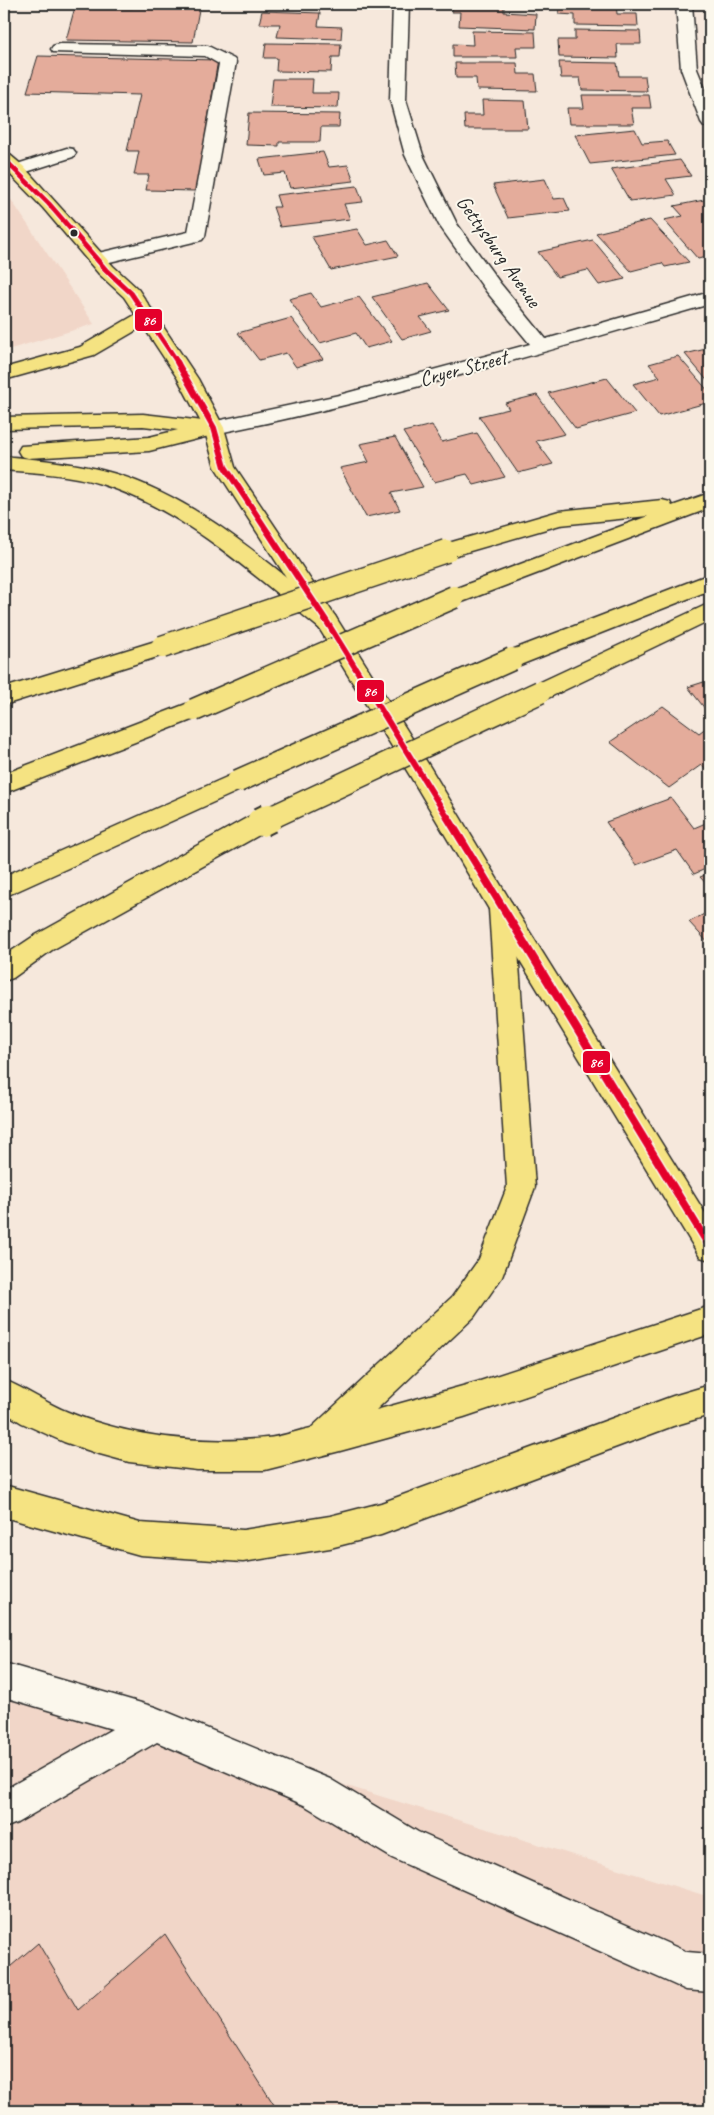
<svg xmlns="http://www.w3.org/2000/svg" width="714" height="2115" viewBox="0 0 714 2115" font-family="Caveat,sans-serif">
  <rect width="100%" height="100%" fill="#f6e8dc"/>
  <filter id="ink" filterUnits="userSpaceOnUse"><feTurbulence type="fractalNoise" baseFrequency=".02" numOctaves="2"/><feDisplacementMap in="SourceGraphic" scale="10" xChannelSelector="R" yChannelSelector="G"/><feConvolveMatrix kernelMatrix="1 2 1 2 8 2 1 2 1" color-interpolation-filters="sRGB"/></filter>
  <g filter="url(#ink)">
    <path fill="#f1d6c8" d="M4,189L94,324L4,351Z
      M4,1681L710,1897V2111H4Z"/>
    <path fill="#e4ac9b" stroke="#2b2b2b" d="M134,4H200L193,42L66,40L75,7L133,8Z
      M281,4H324L323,8L281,6Z
      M453,4H504V12L536,14L535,29L459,26L460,12H452Z
      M558,4H616L617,14H637L638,26L575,25V15L559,14Z
      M262,11L320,13L318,26L342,27L341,39L277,37L280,24H259Z
      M575,30L640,31L641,44H617L618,58L559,57L558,40H575Z
      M472,31L535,32L536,47H516L517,57H453V44L473,45Z
      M266,43L341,44L340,57H332L331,72L276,71L277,58H264Z
      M38,56L218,60L196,191L146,190L149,175H134L139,151H127L140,95L27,92Z
      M559,62L617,63L619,76H645L647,91L582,90L580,78H561Z
      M455,63H517L518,74H535L537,91L477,90L476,78H456Z
      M273,79H313L312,93H339L338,108L270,107Z
      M582,95H649L651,108H631L634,124H569L567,108H584Z
      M482,100L525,101L528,129H465L464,115H483Z
      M249,113L340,114L339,127H321L320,142H279V146L246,145Z
      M635,129L642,143L667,141L675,155L590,164L575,135Z
      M323,152L329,167L348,165L354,181L290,188L285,173L264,175L259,159Z
      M680,160L691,176L666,179L676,195L630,201L611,169Z
      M545,179L554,199L564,198L570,211L508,218L493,185Z
      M357,186L363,202L344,204L350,219L280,227L273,207H280L276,195Z
      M709,199L710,256L698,259L664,220L683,216L674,206Z
      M650,220L689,262L665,267L662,263L631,271L596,233Z
      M357,229L367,245L388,240L398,256L331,270L312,237Z
      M593,240L625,279L599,285L588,270L557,277L538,252Z
      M428,283L449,310L420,317L431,331L402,339L372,297Z
      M311,293L321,307L359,297L392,341L366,348L356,333L320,343L289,299Z
      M291,318L323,359L296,367L286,353L259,360L238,333Z
      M710,348V384L685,354Z
      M678,356L710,393V402L659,416L633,384L660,377L649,364Z
      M607,378L635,413L576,429L548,393Z
      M537,395L565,434L536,441L553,464L518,473L479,416L509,409L505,403Z
      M432,425L442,442L477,433L505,477L474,485L467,474L434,482L403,432Z
      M395,437L423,487L391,493L400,510L366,517L340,468L369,462L360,444Z
      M710,680V715L688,687Z
      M663,706L699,733L707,727L710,729V773L701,765L669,788L610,742Z
      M671,798L694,828L708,822L710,825V867L694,874L677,850L636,865L606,822Z
      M710,873V888L700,877Z
      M710,911V945L689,922Z
      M165,1934L278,2111H4V1972L38,1943L78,2010Z"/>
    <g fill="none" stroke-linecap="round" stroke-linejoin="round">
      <g stroke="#2b2b2b" stroke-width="3">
        <path id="minor" d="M393,4H409L406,100L423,155L457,224L500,283L546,339L710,292V304C546,351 382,401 214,434L207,433L204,428L207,423L339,395L530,344L486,291L439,225L405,155L390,100Z
          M676,4H692L697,69L710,101V127L704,126L701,122L681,69Z
          M59,44L208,46L234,59L236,62L205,236L202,240L97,265L90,263L88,259L90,255L188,232L219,64L205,56L53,52L51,49L53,46Z
          M67,148L73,149L76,153L73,157L17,175L11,174L8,170L11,166Z
          M4,1663L155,1707L330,1779L418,1832L687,1952L710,1954V1992L686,1990L673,1984L392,1858L304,1805L157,1742L17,1823L4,1828V1790L112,1729L4,1697Z"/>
      </g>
      <g stroke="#2b2b2b" stroke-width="3">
        <path id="major" d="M4,154L10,155L23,166L113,266L138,289L198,379L224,428L235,467L335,616L430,767L511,902L710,1221V1260L700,1257L493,916L412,779L319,628L215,467L204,428L178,379L124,297L99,274L43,208L4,168Z"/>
      </g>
      <g stroke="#2b2b2b" stroke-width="3">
        <path id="highway" d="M147,310L154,312L157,316L154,320L94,355L4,380V368L80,347L140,312Z
          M143,414L195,420L202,421L204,424L214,422L221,423L224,428L221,433L149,451L28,458L21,456L18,451L21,446L149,437L178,430L143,426L4,429V417Z
          M4,456C42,460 80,463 116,474C200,500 268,563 335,616L338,622L335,628L327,630L319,628C252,574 185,510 101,484C70,474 36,473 4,470Z
          M710,493V508L462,602L454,605L446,602L443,597L446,592L648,516L560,525L446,558L438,556L435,551L438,546L559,511L662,500L670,502L672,506Z
          M710,574V590L520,665L512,667L504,665L500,659L504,653Z
          M710,603V620L548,698L540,700L532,698L528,692L532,686Z
          M162,639L170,641L173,647L170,653L4,705V688Z
          M194,701L202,704L206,710L202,716L4,793V774Z
          M238,772L247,775L250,781L247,787L4,897V876Z
          M261,812L270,815L273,822L270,829L52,950L13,978L4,981V956L34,936L252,815Z
          M502,899L511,902L515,909L535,1187L502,1277L474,1317L376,1410L477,1382L710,1306V1334L464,1417L340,1451L265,1470H197L129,1462L96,1453L64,1442L22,1423L4,1412V1380C26,1389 46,1403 68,1412C129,1437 202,1445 266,1438C281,1437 296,1431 311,1428L452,1297L479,1259L507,1187L489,909L493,902Z
          M710,1385V1415L673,1426L381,1535L330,1548L243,1562L140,1555L4,1517V1485L140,1523L243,1530L330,1516L381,1503L673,1396Z"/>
      </g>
      <use href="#minor" fill="#fbf7ec" fill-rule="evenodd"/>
      <use href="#major" fill="#f5e382" fill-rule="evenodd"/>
      <use href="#highway" fill="#f5e382" fill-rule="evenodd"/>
      <g stroke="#2b2b2b" stroke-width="25" stroke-linecap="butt">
        <path id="highway-bridge-far1" d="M162,647L446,551
          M194,710L454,597
          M238,781L512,659
          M266,820L540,692"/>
      </g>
      <g stroke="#2b2b2b" stroke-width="32" stroke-linecap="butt">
        <path id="highway-bridge" d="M261,822L269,818"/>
      </g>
      <use href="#highway-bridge-far1" stroke="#f5e382" stroke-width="22"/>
      <use href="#highway-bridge" stroke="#f5e382" stroke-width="28"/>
      <g stroke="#fbf7ec" stroke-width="8">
        <path id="bus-1-far2" d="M4,159L49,204L106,270L131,293L178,363"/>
      </g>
      <g stroke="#fbf7ec" stroke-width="9">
        <path id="bus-1-far1" d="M177,362L214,428L225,467L327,622L449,820"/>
      </g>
      <g stroke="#fbf7ec" stroke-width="11">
        <path id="bus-1" d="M448,818L710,1247"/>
      </g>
      <use href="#bus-1-far2" stroke="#e4002b" stroke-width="5"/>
      <use href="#bus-1-far1" stroke="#e4002b" stroke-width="6"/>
      <use href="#bus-1" stroke="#e4002b" stroke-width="8"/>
    </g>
  </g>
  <circle fill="#2b2b2b" stroke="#fbf7ec" stroke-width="2" cx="74" cy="233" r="4.5"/>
  <g text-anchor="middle" stroke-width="4" stroke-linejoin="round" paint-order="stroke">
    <g font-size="21" fill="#2b2b2b" stroke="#fbf7ec">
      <text transform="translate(499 251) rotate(55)" y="7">Gettysburg Avenue</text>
      <text transform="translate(463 368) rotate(-15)" y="7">Cryer Street</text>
    </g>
  </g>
  <g stroke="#fbf7ec" stroke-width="2">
    <rect x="134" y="308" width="29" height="24" rx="5" fill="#e4002b"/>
    <rect x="356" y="679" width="29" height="24" rx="5" fill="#e4002b"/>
    <rect x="582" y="1050" width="29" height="24" rx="5" fill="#e4002b"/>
  </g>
  <g font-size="14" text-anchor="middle" font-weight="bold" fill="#fff">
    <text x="149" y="325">86</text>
    <text x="370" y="696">86</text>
    <text x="596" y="1067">86</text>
  </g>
  <rect width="714" height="2115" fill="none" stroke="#fbf7ec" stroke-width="20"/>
  <rect x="10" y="10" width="694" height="2095" fill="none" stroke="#2b2b2b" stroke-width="2" filter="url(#ink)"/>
</svg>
